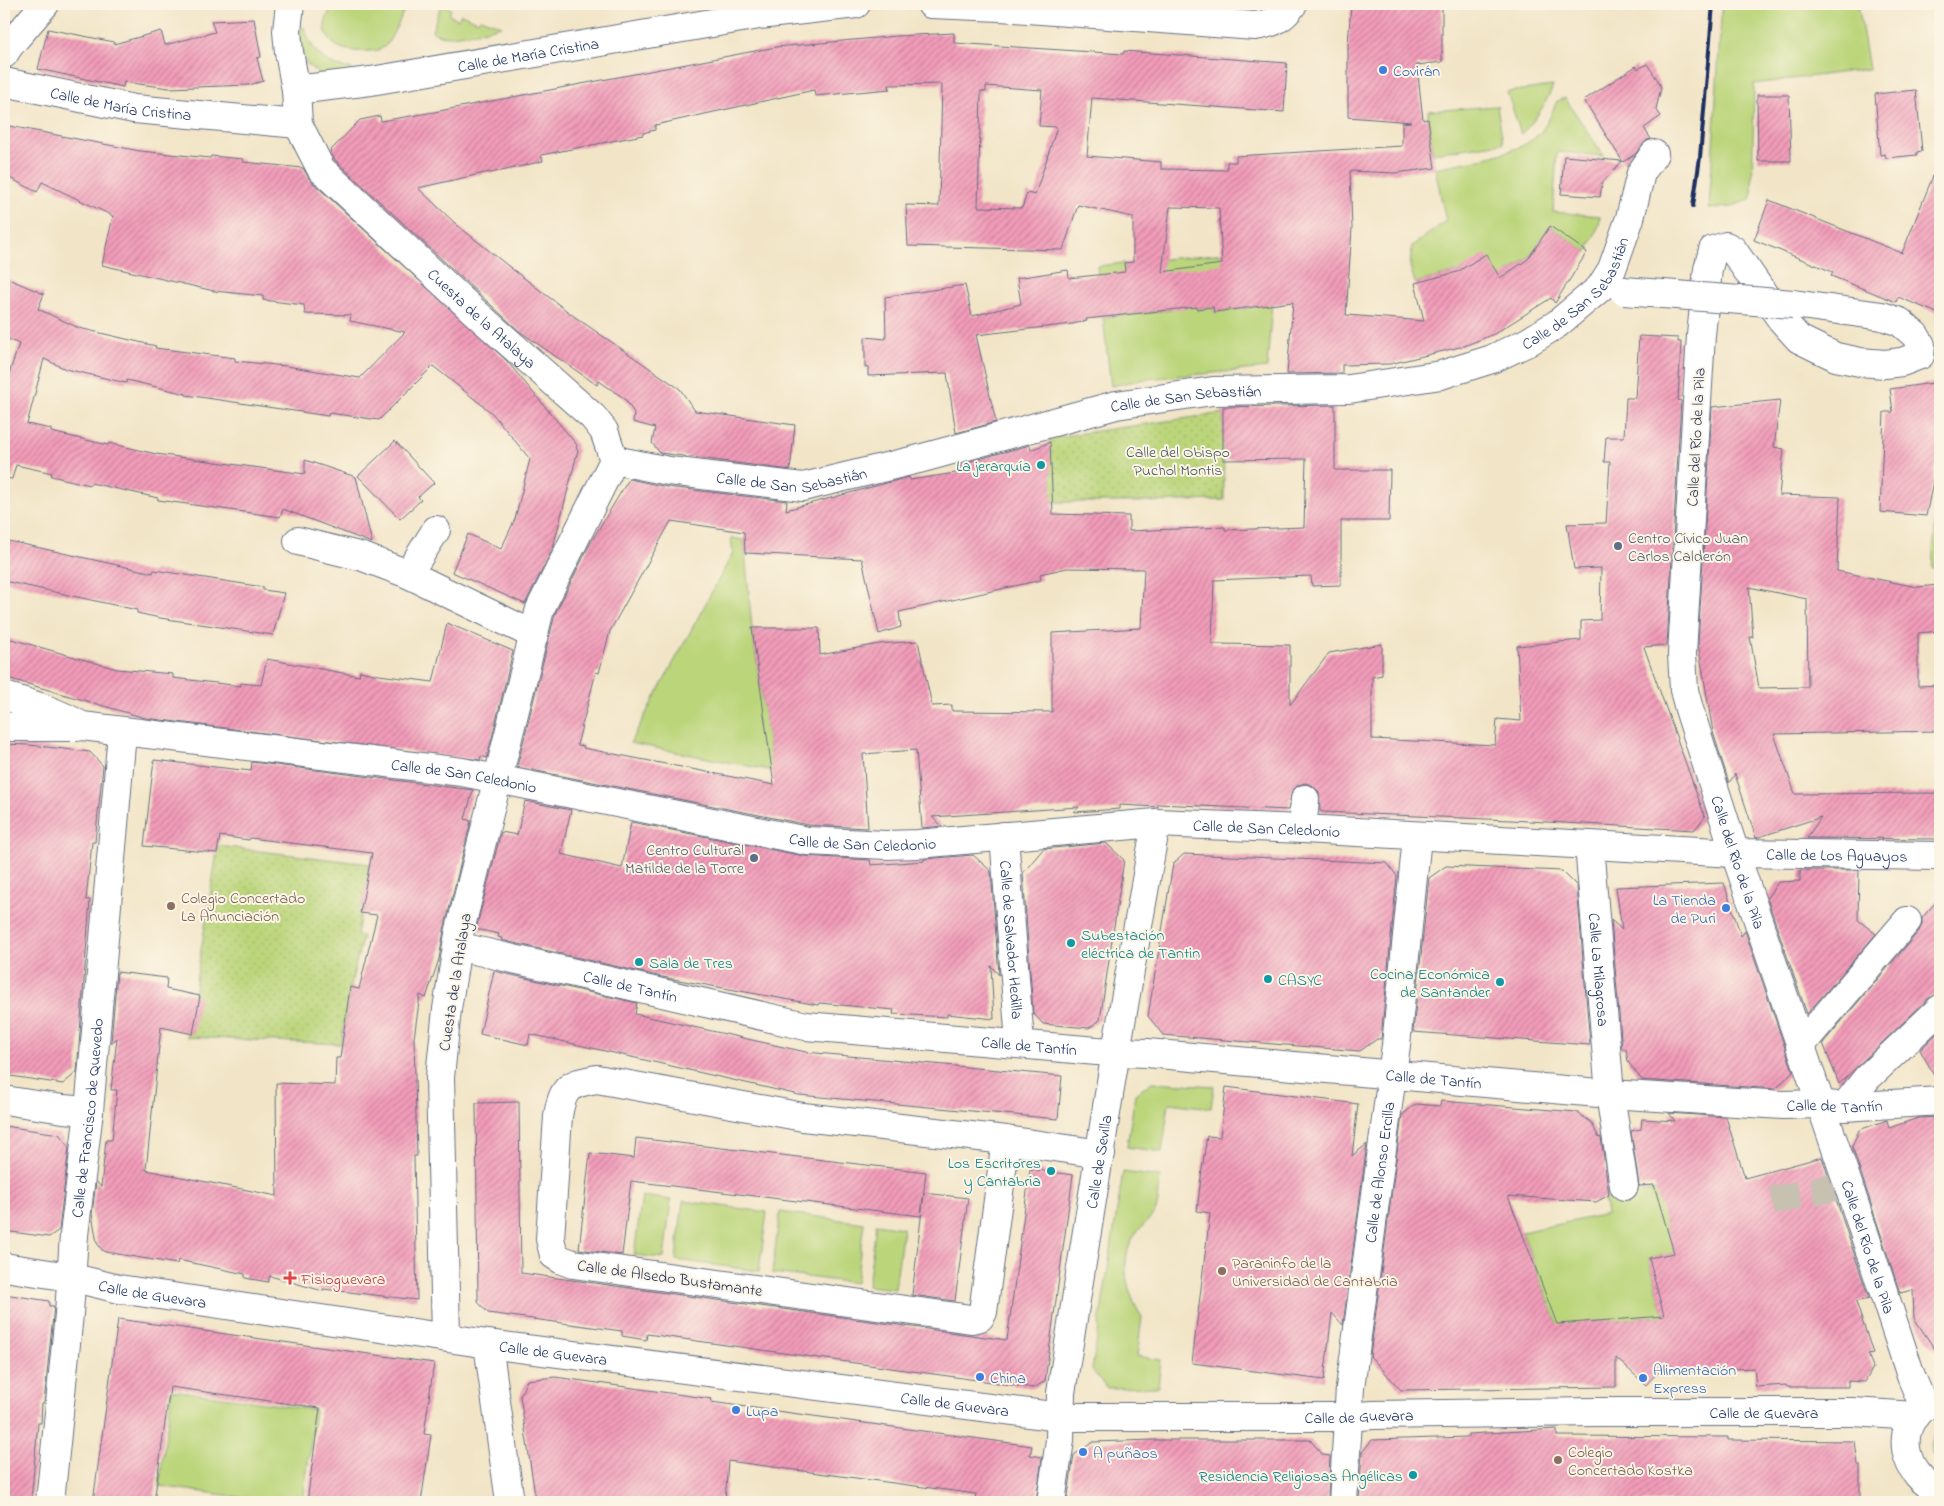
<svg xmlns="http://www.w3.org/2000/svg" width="1944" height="1506" viewBox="0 0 1944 1506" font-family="'Indie Flower',sans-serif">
  <defs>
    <pattern id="park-dots" width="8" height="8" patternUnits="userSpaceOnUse" patternTransform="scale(1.25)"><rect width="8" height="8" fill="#bbd57a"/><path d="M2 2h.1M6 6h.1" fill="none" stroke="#a0b76c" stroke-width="1.8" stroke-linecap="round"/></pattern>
    <pattern id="building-hatch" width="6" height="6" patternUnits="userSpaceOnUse" patternTransform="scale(1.25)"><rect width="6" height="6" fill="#f39cb9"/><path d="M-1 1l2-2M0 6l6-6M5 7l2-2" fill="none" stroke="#c4809a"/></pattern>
  </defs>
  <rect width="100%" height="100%" fill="#fcf5e5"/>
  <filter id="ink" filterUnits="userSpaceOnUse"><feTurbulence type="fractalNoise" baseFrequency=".02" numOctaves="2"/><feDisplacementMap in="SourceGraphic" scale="10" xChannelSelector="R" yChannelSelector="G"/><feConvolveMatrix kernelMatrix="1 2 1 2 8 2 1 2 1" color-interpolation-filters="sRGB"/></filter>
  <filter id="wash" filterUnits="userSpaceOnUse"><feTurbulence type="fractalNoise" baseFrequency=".0096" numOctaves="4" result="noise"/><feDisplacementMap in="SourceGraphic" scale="20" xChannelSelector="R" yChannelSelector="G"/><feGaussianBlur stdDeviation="1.12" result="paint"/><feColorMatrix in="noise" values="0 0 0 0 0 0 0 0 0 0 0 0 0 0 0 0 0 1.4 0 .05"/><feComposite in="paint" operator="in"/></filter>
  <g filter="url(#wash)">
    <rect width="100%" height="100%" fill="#f2e5c7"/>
    <path fill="#bbd57a" stroke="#6b826c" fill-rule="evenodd" d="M334,4H407C402,14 393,37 386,45C382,50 374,51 368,51C350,53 325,48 325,25C325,18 331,10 334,4Z
      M1722,4H1858L1869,69L1754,84L1752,198L1731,207L1709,209Z
      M441,5L451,9L449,15L458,19L461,14L478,21L480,18L502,26C487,29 443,43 432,31Z
      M304,27C311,50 326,68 351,68L354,75L323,77L309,66L303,57L299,29Z
      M1553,86C1545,105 1536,120 1521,134L1507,92Z
      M1565,98L1604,156L1557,152L1553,212L1600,216L1599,225L1587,252L1550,226L1528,259L1500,278L1457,272L1415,283L1410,266L1412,246L1446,221L1435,168C1465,162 1517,155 1538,135C1547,126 1552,112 1557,101Z
      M1497,106L1503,143L1433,153L1428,119V111Z
      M1276,248L1267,368L1146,379L1111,386L1097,266L1124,263L1126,280L1101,283L1105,317L1172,310L1146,278L1144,261ZM1193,268L1250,303V308L1214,312L1213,307L1197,309Z
      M731,538L744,540L752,629L771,761L774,771L630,743L733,553Z
      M1152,1082L1214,1086L1211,1108L1169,1103L1162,1152L1127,1147L1135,1094Z
      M1123,1172L1160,1177C1159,1185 1159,1205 1155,1212C1152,1218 1140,1227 1135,1235C1118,1260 1127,1294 1142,1317L1137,1356L1161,1360L1158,1387L1107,1388L1092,1370Z
      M1663,1189L1665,1221L1667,1231L1692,1226L1697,1249L1649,1258L1664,1316L1578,1323L1580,1383L1522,1232L1607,1214L1604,1197Z
      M642,1196L671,1200L664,1258L634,1255Z
      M683,1201L767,1212L759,1271L676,1260Z
      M780,1212L864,1223L856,1283L772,1273Z
      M876,1224L903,1228L895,1289L868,1286Z
      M172,1390L315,1410L303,1502H276L159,1486Z
      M1940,1427V1463C1926,1454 1928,1437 1940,1427Z"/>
    <path fill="url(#park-dots)" stroke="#6b826c" d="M1223,413L1224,500L1140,502H1052L1049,438Z
      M1936,514L1940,516V566L1932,569Z
      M218,846L370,864L357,935L363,936L350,987L341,1044L187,1037Z"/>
    <g id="blocks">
      <path fill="url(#building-hatch)" fill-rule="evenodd" d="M1351,4H1442V62L1417,65L1423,120L1428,119L1435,168L1395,173L1350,171L1352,228L1346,315L1424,321L1415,283L1457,272L1486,254L1500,278L1528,259L1550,226L1587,252L1555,303L1551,298L1494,334L1464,346L1390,364L1342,365V373L1287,374L1293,302L1214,312L1213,307L1197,309V307L1086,319L1087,321L1072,324L976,335L996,422L956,433L947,373L868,376V367L865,368V337L886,339L885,297L965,285L972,316L1021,304L1017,278L1068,270L1069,278L1125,272L1124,263L1133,262V217L1078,205L1063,250L908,246L906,205L939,206L942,84L889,85L890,89L815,96L814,90L655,125V130L643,133V135L541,155L543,161L506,170L490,173L489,172L418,188L457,225L507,265L575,317L680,389L695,411L795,425L790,470L660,453L652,443L655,428L633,422L634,413L625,399L599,381L597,385L519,331L334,159L330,151L360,120L380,116L381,121L434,112L776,47L897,36L954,33V43L1123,54L1124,51L1287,63L1284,112L1092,98L1087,156L1161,162V169L1227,170V162H1236V156L1402,146V123L1411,122L1348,117V45ZM986,86L1042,90L1039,126L1057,127L1035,195L1027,193L1022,208L978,207L981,91L986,92ZM1170,207L1219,208L1222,264L1162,272Z
        M254,19L261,57L257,58L263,81L249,85L169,88L124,82L123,87L38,69L48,29L114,42V44L161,31L165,45L215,32L211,21Z
        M1647,64L1659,82L1661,88L1656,109L1661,116L1644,128L1651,139L1647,140L1635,154L1623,162L1584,100L1636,66L1638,69Z
        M1916,90L1922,151L1917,152V155L1886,158L1885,154L1880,155L1875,94Z
        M1757,95H1789L1791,161H1758Z
        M4,125L140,151L210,158L211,156L243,159V162L303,168L310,180L506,360L577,445L576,448L578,450L553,548L525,604L452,572L468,534L501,549L515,519L530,459L492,413L433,366L379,420L329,413L328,416L186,395V394L127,380L126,383L66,369L44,359L27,424L51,429V432L108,445L109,443L156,454L305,474V460L356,477L372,543L283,509L280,517L158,500V498L91,483L90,485L51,476L52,473L16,465L12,479L4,478V389L19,344L4,337V277L44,294L38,309L79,328L156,346L155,348L235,358V361L286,366L360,378L405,332L350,321L351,315L305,314L304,305L263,300V296L214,291L102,265L113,216L42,182L37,192L4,175Z
        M1564,156L1622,161L1602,183L1600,197L1561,194Z
        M1939,161H1940V314L1898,297L1896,302L1864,289L1831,276L1833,272L1754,240L1769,200L1902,253Z
        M1639,336L1678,338V342H1681L1678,400L1681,401L1667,645L1644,647L1705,817L1694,830L1510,820L1323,812L1320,811L1319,792L1313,786L1306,783L1298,785L1292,791L1288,810L1158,804V807L1120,805V809L1074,812L1079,807L932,817L942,826L922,828L916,750L863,754L868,828L809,825L517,767L555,614L592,540L629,479L667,487L787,501L786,510L909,477L910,480L962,472L960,464L1030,445L1031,450L1050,442L1053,514L1129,516V531L1225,527V530L1304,527L1306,459L1223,460V407L1335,405V470H1390L1389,521H1341V585L1312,586L1311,576L1214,580L1212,644L1290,645V705L1329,653L1382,644V675L1372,677V739L1495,745L1497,719L1521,721L1517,646L1581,640V621L1600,620L1601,568L1574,569L1567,524L1606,523L1610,462H1604L1606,437H1624L1626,398H1635ZM671,521L744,532L745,553L862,559L879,634L901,627L899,612L1041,580L1040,574L1067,568L1144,569L1141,628L1052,633V712L952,711V705L932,706L918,641L879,644L820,655L819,628H752L774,785L583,748L584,746L577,745L596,672L599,673L610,631Z
        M1933,383L1940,447L1926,516L1880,512L1884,412H1893L1890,389Z
        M1780,400L1774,447L1784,449L1779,495L1840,497L1837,571L1917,587L1940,585V631L1918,633V686L1940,685V731L1774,734L1795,794L1940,793V839L1807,838L1821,817L1756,838L1735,774L1729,783L1713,732L1698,643L1712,407ZM1749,587L1807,599L1808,687L1759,688L1750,637H1753Z
        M395,441L434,483L418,497L421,500L400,519L358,476Z
        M4,540L153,573L154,570L263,587V590L284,593L273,635L160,618L137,613V610L4,581Z
        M447,623L513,651L487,758L481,756L480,760L145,718L4,677V637L117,669L173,674V678L241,686V683L261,685L267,659L359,676L360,671L379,675L433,682Z
        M4,744L29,745L90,752L103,766L95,842H92L86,900H90L77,1072L63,1084L4,1075Z
        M154,760L251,771L252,762L473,790L465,819L471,821L444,930L439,959L426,998L420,995L414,1038L417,1156H414L417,1300L323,1289V1291L270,1276L268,1282L245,1278V1274L178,1260L177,1264L106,1252L102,1250L97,1243L92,1214L96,1181L101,1187L106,1140H112L117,1090H111L117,1038L111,1043L117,972L167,978L166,989L200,996L193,1034L161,1027L146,1170L277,1196L276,1083L335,1085L336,1058H340L350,987L359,989L377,915L360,913L372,853L250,838L249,840L220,836L217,853L144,846Z
        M525,801L571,810L561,854L622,868L631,822L804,856L870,860L871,865L924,861V859L973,855L991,871L999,975L991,966L994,1019L947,1014V1017L893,1014L894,1010L819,1003L818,1005L662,977L501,940L502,938L498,937L499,934L476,929L501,832L517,835Z
        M1106,843L1124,860L1100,1020L1089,1028L1043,1024L1033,1013L1023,873L1043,849Z
        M1184,854L1387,863L1397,876L1381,1039H1377L1360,1051L1163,1035L1148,1016L1173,864Z
        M1446,866L1562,871L1577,886L1590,1045L1413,1032L1429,878Z
        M1800,870H1859L1858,920L1876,934L1807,1014L1767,898L1778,882L1800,881Z
        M1724,883L1741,936L1745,931L1793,1071L1776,1089L1642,1080L1628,1062L1626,1049H1622L1611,920L1622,930L1616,887Z
        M1940,897V994L1929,998L1839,1084L1823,1043L1919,931L1922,924V918Z
        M494,971L637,1003L635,1014L806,1052L1062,1076L1058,1119L799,1095L530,1034L528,1045L480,1034Z
        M1940,1030V1085L1920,1050Z
        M1226,1087L1358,1104L1352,1156L1367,1144L1343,1325L1332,1313L1324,1380L1192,1363L1210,1213L1197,1211L1202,1169L1207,1136L1220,1137Z
        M1441,1101L1576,1112L1591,1122L1599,1138L1601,1137L1609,1195L1596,1202L1508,1196L1557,1324L1664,1316L1649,1258L1674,1253L1654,1185L1639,1186L1631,1131L1641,1129L1642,1119L1675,1121L1669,1113L1726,1117L1745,1178L1822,1157L1869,1299L1856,1302L1873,1353L1868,1354L1873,1368L1865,1382L1848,1381V1387H1787L1786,1385L1756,1387L1754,1368L1657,1373L1646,1385L1616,1358V1387L1401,1390L1370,1356L1402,1115L1416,1104L1440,1106Z
        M519,1102L521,1273L1007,1340L1030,1169L1073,1175L1045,1381L1034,1388L647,1334L646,1340L622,1336V1331L488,1313L478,1302L476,1103Z
        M1940,1117V1357L1914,1318L1913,1290L1900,1293L1852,1146L1859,1130L1887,1120L1889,1128L1918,1118Z
        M4,1126L59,1134L69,1147L59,1230L49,1237L4,1231Z
        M636,1138L926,1172L921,1216L631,1181L622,1255L579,1249L590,1153L634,1158Z
        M924,1193L968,1198L955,1301L912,1295Z
        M4,1294L49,1301V1306H54L44,1403H42L41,1423H38L31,1502H4Z
        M118,1319L434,1363L424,1434L431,1435L421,1502H307L320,1408L170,1387L154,1502H93Z
        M555,1377L712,1399L711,1402L1032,1446L1030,1455L1042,1457L1036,1502H975L976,1494L728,1461L725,1502H536L520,1396L527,1380Z
        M1557,1429V1436L1728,1437V1440L1855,1441L1858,1465H1860V1502H1359L1362,1452L1372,1440L1468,1437V1434Z
        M1154,1440H1310L1323,1455L1330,1456L1328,1502H1067L1074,1455L1093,1442Z"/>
    </g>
  </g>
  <g filter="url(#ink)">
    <use href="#blocks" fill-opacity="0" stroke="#666f83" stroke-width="1"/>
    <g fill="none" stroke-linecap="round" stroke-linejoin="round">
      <path stroke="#c7c1b2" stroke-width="28" stroke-dasharray="28 14" stroke-linecap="butt" d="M1772,1201L1848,1184"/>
      <g stroke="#666f83" stroke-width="30">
        <g id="minor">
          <path id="s1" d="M290,4L287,31L289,52L296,90L298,124L321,169L478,315L593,417L604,431L614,460L540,609L459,934L447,1009L440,1077L446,1337"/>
          <path d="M931,4L1001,7L1255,26C1273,23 1283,19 1293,4"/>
          <path d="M4,54L9,46L45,4"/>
          <path id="s2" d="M4,82L134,109L298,124"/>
          <path id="s3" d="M296,90L371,81L759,15L856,4"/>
          <path d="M1793,304L1882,316L1900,322L1915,335L1921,345L1920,355"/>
          <path id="s4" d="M1920,355L1902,362L1885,364L1860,362L1836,357L1799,339L1781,319L1733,250L1726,246L1713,250L1708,269L1701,335L1682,654L1684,690L1689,709L1735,853L1848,1184L1911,1376L1924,1407"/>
          <path id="s5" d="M614,460L669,471L803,487L919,459L1116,405L1213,391L1349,389L1441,375L1492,359L1528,342L1557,324L1600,288L1612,269L1630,218L1641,173L1654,154"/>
          <path d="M298,541L363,557L408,574L534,635"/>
          <path d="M408,574L436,530"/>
          <path id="s6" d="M4,696C32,704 57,712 82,726L462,772L807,841L886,845L918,844L1156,823L1303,829L1735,853L1940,856"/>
          <path d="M4,727H77"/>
          <path d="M1304,811L1305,799"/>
          <path id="s7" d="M1004,836L1020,1043"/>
          <path id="s8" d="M1589,845L1610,1094L1624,1186"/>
          <path id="s9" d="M457,946L806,1026L1097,1051L1147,1053L1610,1094L1783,1105L1820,1104L1844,1107L1940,1101"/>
          <path d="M1800,1046L1907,921"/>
          <path d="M4,1100L63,1109L89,1111"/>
          <path d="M1844,1107L1867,1078L1940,1009"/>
          <path d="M1006,1140L983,1312L980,1317L971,1319L573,1264L562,1260L554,1255L550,1239L558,1116C563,1086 569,1084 597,1079L803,1117L1006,1140L1101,1154"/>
          <path id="s10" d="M4,1267L70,1277L119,1289L488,1344L1060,1417H1347L1373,1415L1596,1412H1853L1915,1416"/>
          <path d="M488,1344L510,1502"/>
          <path d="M1927,1405C1891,1427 1904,1478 1940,1490"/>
          <path id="s11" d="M50,1502L69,1314L74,1235L89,1111L122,733"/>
          <path id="s12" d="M1051,1502L1060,1440L1061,1393L1116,1051L1156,823"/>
          <path id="s13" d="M1343,1502L1350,1388L1396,1045L1417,837"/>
        </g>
      </g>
      <use href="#minor" stroke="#fff" stroke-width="28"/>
      <path stroke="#1b2f5e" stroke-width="4" d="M1693,206L1700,157L1713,4"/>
      <g stroke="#666f83" stroke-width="30" stroke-linecap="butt">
        <path id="minor-bridge" d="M1624,291L1793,304"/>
      </g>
      <use href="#minor-bridge" stroke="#fff" stroke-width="28"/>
    </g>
  </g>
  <g fill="#3f7fe0" stroke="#fcf5e5" stroke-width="2">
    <circle cx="1383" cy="70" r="5"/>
    <circle cx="1726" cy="908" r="5"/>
    <circle cx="980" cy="1377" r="5"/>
    <circle cx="1643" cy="1378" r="5"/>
    <circle cx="736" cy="1410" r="5"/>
    <circle cx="1083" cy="1452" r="5"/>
  </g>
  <g fill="#0f9aa8" stroke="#fcf5e5" stroke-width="2">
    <circle cx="1041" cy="465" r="5"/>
    <circle cx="1071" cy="943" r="5"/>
    <circle cx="639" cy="962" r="5"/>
    <circle cx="1268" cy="979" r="5"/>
    <circle cx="1500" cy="982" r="5"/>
    <circle cx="1051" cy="1171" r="5"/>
    <circle cx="1413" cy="1475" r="5"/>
  </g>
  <g fill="#5c6f8a" stroke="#fcf5e5" stroke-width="2">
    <circle cx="1618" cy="546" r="5"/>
    <circle cx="754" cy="858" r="5"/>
  </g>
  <g fill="#8d6e63" stroke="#fcf5e5" stroke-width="2">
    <circle cx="171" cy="906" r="5"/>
    <circle cx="1222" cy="1271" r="5"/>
    <circle cx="1558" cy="1460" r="5"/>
  </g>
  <path fill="#e0444e" stroke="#fcf5e5" stroke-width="2" d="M287.5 1270.5h5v5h5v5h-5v5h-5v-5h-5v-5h5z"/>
  <g text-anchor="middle" stroke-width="4" stroke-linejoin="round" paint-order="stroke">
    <g font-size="16" fill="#1b2f5e" stroke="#fcf5e5">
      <text dy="6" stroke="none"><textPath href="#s3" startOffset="235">Calle de María Cristina</textPath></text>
      <text dy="6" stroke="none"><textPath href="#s2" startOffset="119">Calle de María Cristina</textPath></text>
      <text dy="6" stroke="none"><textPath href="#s5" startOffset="1005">Calle de San Sebastián</textPath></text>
      <text dy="6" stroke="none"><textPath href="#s1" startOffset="391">Cuesta de la Atalaya</textPath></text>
      <text dy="6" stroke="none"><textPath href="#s5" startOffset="585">Calle de San Sebastián</textPath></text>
      <text transform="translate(1695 437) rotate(-87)" y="6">Calle del Río de la Pila</text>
      <text dy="6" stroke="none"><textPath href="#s5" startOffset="180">Calle de San Sebastián</textPath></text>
      <text dy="6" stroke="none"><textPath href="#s6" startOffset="469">Calle de San Celedonio</textPath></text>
      <text dy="6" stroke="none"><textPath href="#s6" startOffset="1279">Calle de San Celedonio</textPath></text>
      <text dy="6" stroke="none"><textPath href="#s6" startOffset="874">Calle de San Celedonio</textPath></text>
      <text dy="6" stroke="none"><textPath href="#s6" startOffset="1850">Calle de Los Aguayos</textPath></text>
      <text dy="6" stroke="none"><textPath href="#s4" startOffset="882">Calle del Río de la Pila</textPath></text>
      <text dy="6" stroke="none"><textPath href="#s7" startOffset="104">Calle de Salvador Hedilla</textPath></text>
      <text dy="6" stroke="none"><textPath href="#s8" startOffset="125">Calle La Milagrosa</textPath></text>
      <text transform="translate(454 982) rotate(-81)" y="6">Cuesta de la Atalaya</text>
      <text dy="6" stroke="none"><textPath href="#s9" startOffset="178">Calle de Tantín</textPath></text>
      <text dy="6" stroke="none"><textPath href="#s9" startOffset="582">Calle de Tantín</textPath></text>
      <text dy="6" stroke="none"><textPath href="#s9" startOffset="988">Calle de Tantín</textPath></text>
      <text dy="6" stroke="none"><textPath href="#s9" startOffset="1390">Calle de Tantín</textPath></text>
      <text dy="6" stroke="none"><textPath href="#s11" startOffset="386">Calle de Francisco de Quevedo</textPath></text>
      <text dy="6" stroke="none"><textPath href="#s12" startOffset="344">Calle de Sevilla</textPath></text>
      <text dy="6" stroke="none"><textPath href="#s13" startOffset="332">Calle de Alonso Ercilla</textPath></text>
      <text dy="6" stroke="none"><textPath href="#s4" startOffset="1288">Calle del Río de la Pila</textPath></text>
      <text transform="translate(670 1277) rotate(8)" y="6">Calle de Alsedo Bustamante</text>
      <text dy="6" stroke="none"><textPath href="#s10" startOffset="151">Calle de Guevara</textPath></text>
      <text dy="6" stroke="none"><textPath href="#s10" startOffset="556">Calle de Guevara</textPath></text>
      <text dy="6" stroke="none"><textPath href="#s10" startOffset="961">Calle de Guevara</textPath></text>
      <text dy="6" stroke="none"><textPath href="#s10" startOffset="1771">Calle de Guevara</textPath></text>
      <text dy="6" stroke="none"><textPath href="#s10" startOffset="1366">Calle de Guevara</textPath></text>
    </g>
    <g font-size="16" fill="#366cbe" stroke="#fcf5e5" text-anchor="start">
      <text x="1393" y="76">Covirán</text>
      <text x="1716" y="905" text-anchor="end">La Tienda<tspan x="1716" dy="18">de Puri</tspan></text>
      <text x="1653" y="1375">Alimentación<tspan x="1653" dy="18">Express</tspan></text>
      <text x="990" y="1383">China</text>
      <text x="746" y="1416">Lupa</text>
      <text x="1093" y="1458">A puñaos</text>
    </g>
    <g font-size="16" fill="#435865" stroke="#fcf5e5">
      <text x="1178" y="457">Calle del Obispo<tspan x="1178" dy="18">Puchol Montis</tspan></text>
    </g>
    <g font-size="16" fill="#0d838f" stroke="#fcf5e5" text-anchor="end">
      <text x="1031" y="471">La jerarquía</text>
      <text x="1081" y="940" text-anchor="start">Subestación<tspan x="1081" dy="18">eléctrica de Tantin</tspan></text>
      <text x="649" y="968" text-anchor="start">Sala de Tres</text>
      <text x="1490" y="979">Cocina Económica<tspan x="1490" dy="18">de Santander</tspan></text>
      <text x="1278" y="985" text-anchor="start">CASYC</text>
      <text x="1041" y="1168">Los Escritores<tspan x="1041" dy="18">y Cantabria</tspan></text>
      <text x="1403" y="1481">Residencia Religiosas Angélicas</text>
    </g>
    <g font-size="16" fill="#4e5e75" stroke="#fcf5e5" text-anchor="start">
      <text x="1628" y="543">Centro Cívico Juan<tspan x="1628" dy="18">Carlos Calderón</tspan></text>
      <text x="744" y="855" text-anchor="end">Centro Cultural<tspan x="744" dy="18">Matilde de la Torre</tspan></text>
    </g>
    <g font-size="16" fill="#785e54" stroke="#fcf5e5" text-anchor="start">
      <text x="181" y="903">Colegio Concertado<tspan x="181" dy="18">La Anunciación</tspan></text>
      <text x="1232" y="1268">Paraninfo de la<tspan x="1232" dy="18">Universidad de Cantabria</tspan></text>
      <text x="1568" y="1457">Colegio<tspan x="1568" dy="18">Concertado Kostka</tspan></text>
    </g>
    <g font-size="16" fill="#be3a42" stroke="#fcf5e5" text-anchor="start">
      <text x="301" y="1284">Fisioguevara</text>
    </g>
  </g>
  <rect width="1944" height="1506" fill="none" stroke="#fcf5e5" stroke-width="20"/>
</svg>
